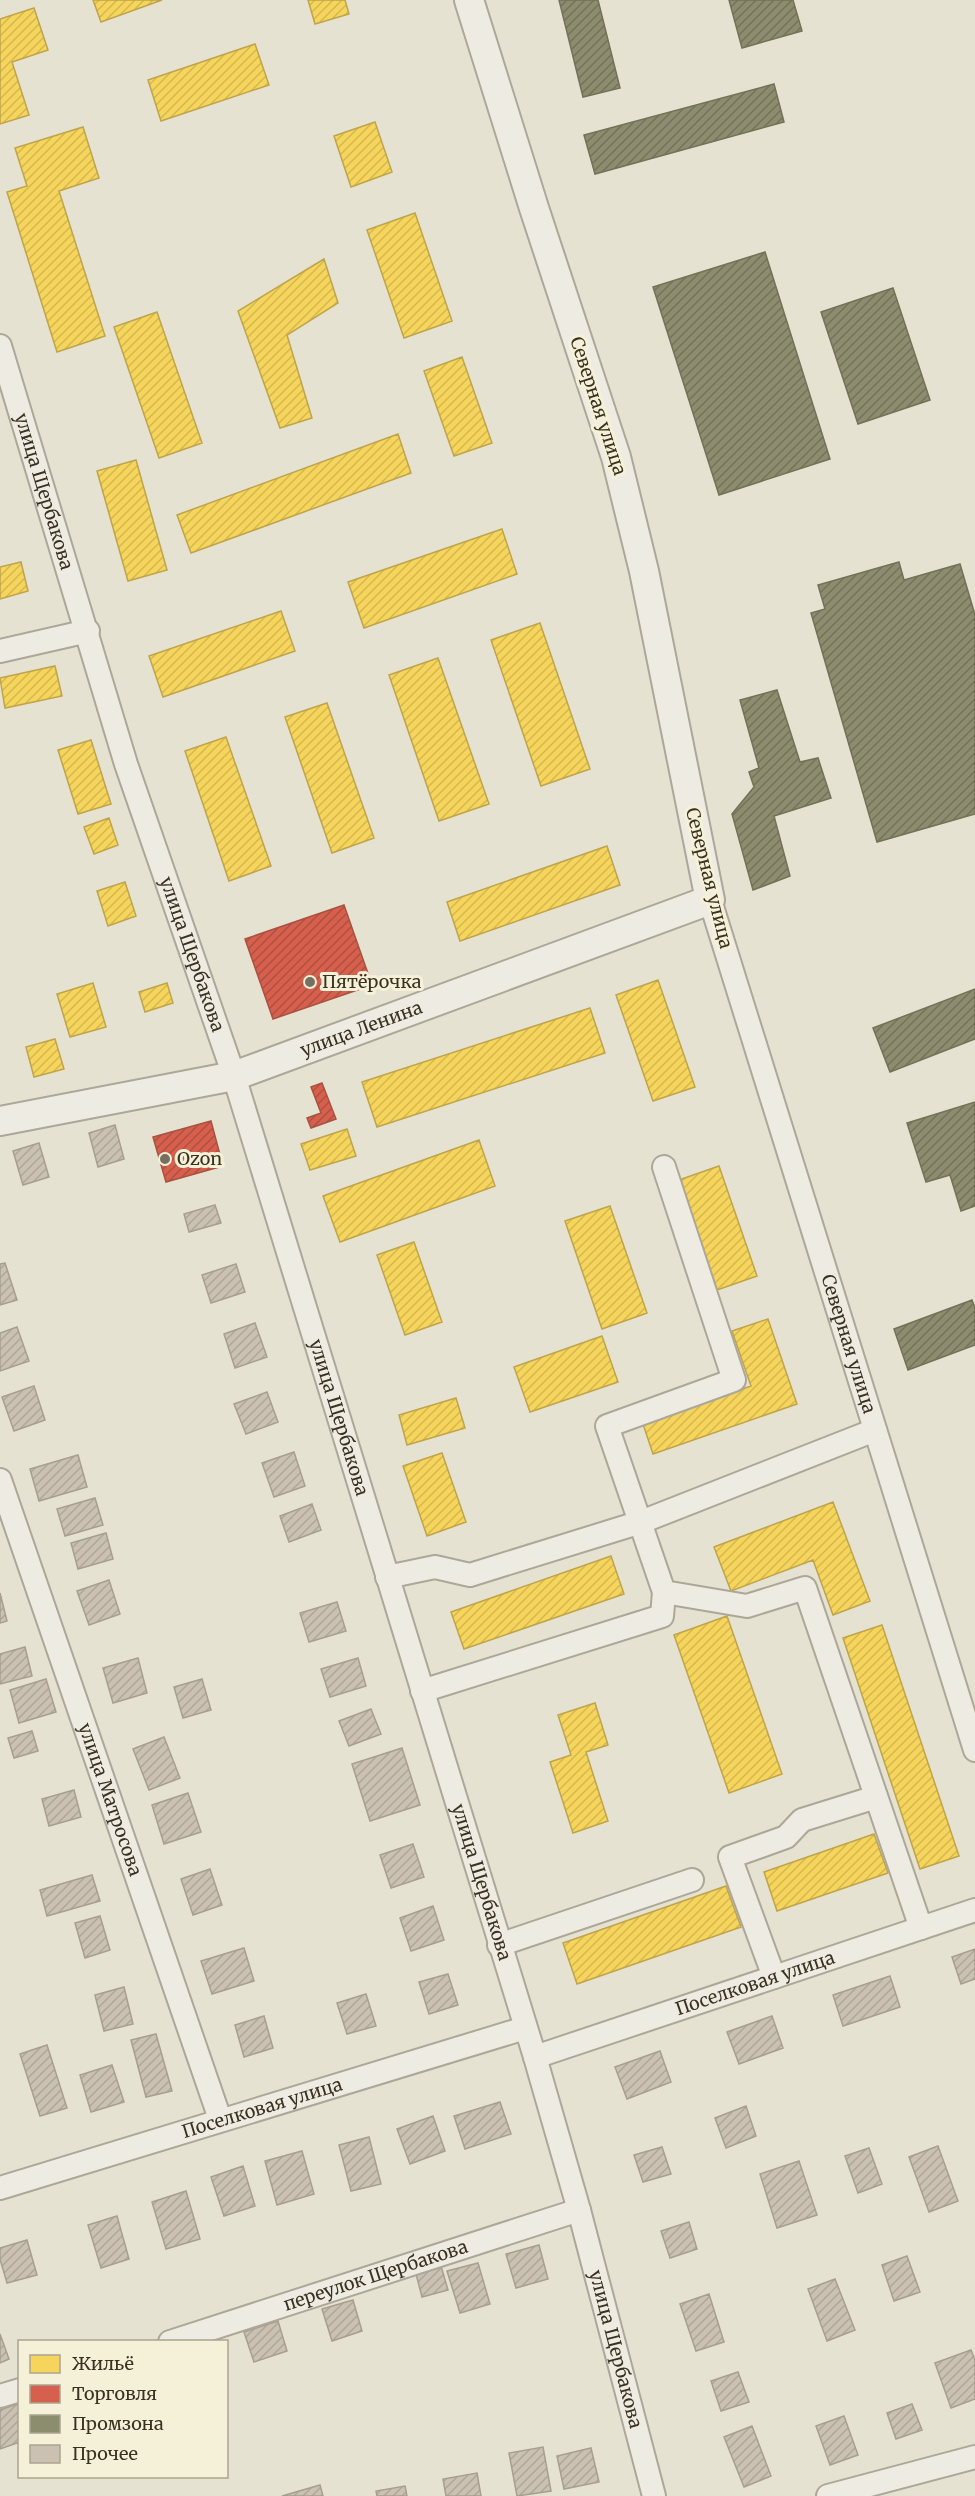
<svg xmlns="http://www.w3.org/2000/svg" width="975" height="2496" viewBox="0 0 975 2496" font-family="Merriweather,serif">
  <defs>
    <pattern id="homes-hatch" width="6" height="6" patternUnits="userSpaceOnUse" patternTransform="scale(1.5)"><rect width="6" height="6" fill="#f6d55c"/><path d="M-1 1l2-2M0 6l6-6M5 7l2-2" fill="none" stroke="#d4b750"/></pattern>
    <pattern id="shops-hatch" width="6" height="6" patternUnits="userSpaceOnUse" patternTransform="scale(1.5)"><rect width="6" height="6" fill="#d6604d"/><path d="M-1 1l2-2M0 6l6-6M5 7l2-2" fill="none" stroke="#af5040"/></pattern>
    <pattern id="industry-hatch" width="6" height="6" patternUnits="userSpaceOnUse" patternTransform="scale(1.5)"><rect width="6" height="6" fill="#8c8c6e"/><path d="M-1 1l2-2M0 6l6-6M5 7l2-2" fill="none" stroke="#74735a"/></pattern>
    <pattern id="building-hatch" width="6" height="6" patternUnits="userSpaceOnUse" patternTransform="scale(1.5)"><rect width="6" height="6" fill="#cac1b2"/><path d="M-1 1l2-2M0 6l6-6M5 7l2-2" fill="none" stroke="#aea699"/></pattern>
  </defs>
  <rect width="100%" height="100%" fill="#e6e2d1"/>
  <path fill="url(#homes-hatch)" stroke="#bea44a" stroke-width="1.5" d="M93,0H162L101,22Z
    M308,0H345L349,14L315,24Z
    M34,8L48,50L12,62L29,115L0,124V19Z
    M255,44L269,85L161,121L148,80Z
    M375,122L392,172L351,187L334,136Z
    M83,127L99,178L59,191L105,336L57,352L7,192L27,186L15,148Z
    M415,213L452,321L404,338L367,230Z
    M324,259L338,303L287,335L312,418L280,428L238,311Z
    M157,312L202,443L159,458L114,327Z
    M462,357L492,443L454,456L424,371Z
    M398,434L411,473L191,553L177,515Z
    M136,460L167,570L128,581L97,471Z
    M502,529L517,574L364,628L348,582Z
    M21,562L28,591L0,599V567Z
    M281,611L295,651L163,697L149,656Z
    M540,623L590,769L541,786L491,640Z
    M438,658L489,804L439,821L389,675Z
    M55,666L62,696L5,708L0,678Z
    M327,703L374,838L332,853L285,717Z
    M226,737L271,866L229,881L185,751Z
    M91,740L111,804L78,814L58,750Z
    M109,818L118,845L94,854L84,827Z
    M607,846L620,885L460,941L447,902Z
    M125,882L136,916L108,926L97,891Z
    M658,980L695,1087L653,1101L616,995Z
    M93,983L106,1027L70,1037L57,994Z
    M167,983L173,1003L145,1012L139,992Z
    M590,1008L605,1053L377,1127L362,1082Z
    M55,1039L64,1069L34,1077L26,1047Z
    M347,1129L356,1156L310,1170L301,1144Z
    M479,1140L495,1186L340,1242L323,1196Z
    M719,1166L757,1276L717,1290L679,1180Z
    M610,1206L647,1313L602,1329L565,1221Z
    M414,1242L442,1322L405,1335L377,1255Z
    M768,1319L797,1404L653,1454L643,1424L751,1386L732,1331Z
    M602,1336L618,1382L530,1412L514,1367Z
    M456,1398L465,1428L407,1445L399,1415Z
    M442,1453L466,1522L427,1536L403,1466Z
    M833,1502L870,1601L833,1615L813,1560L731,1591L714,1547Z
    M611,1556L624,1594L464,1649L451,1612Z
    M727,1616L782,1774L729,1793L674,1635Z
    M882,1625L959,1856L920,1869L843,1638Z
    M595,1703L608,1745L586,1752L608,1821L573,1833L550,1762L571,1755L558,1715Z
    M874,1834L888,1873L777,1911L764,1872Z
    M726,1886L741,1927L577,1984L563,1943Z"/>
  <path fill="url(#shops-hatch)" stroke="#a85240" stroke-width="1.5" d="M344,905L372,985L273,1019L245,939Z
    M322,1083L336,1119L311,1128L307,1118L321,1113L311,1087Z
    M211,1121L223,1166L166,1182L153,1137Z"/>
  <path fill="url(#industry-hatch)" stroke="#747157" stroke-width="1.5" d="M559,0H598L620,88L583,97Z
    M729,0H793L802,31L742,48Z
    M774,84L784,122L595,174L584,135Z
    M765,252L830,459L719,495L653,287Z
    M893,288L930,400L858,424L821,312Z
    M899,562L904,580L960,564L975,615V814L877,842L811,613L825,609L818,585Z
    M777,690L800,762L818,758L831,798L774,816L790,876L753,890L732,814L754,787L749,772L759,768L740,700Z
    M975,989V1039L890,1072L873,1028Z
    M975,1102V1206L961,1211L950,1175L926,1182L907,1123Z
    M972,1300L975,1308V1345L908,1370L894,1329Z"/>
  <path fill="url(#building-hatch)" stroke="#a79e90" stroke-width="1.5" d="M115,1125L124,1159L98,1167L89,1133Z
    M39,1143L49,1177L23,1185L13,1151Z
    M215,1205L221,1223L189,1232L184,1214Z
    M5,1263L17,1300L0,1305V1264Z
    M236,1264L245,1292L211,1303L202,1275Z
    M255,1323L267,1357L235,1368L224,1334Z
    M17,1327L29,1361L0,1371V1333Z
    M34,1386L45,1420L14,1431L2,1397Z
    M267,1392L278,1422L246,1434L234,1404Z
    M294,1452L305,1486L274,1497L262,1463Z
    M78,1455L87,1487L39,1501L30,1469Z
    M95,1498L103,1525L65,1536L57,1509Z
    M312,1504L321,1530L289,1542L280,1516Z
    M106,1533L113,1559L78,1569L71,1543Z
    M109,1580L120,1614L89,1625L77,1591Z
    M0,1593L7,1621L0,1623Z
    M337,1602L346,1631L309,1642L300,1613Z
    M25,1647L32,1676L0,1684V1654Z
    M138,1658L147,1693L113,1703L103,1668Z
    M358,1658L366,1686L330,1697L321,1669Z
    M46,1679L56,1712L19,1723L10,1690Z
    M202,1679L211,1710L183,1718L174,1687Z
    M371,1709L381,1734L349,1746L339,1721Z
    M32,1731L38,1751L14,1758L8,1738Z
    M164,1737L180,1778L149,1790L133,1749Z
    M402,1748L420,1805L370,1821L352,1764Z
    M74,1790L81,1817L49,1826L42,1799Z
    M188,1793L201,1832L164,1844L152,1805Z
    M413,1844L424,1877L391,1888L380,1855Z
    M210,1869L222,1905L193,1915L181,1879Z
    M92,1875L100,1901L47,1916L40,1890Z
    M433,1906L444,1940L411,1951L400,1918Z
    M100,1916L110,1950L85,1958L75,1923Z
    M244,1948L254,1981L212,1994L201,1961Z
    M975,1949V1979L961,1984L952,1957Z
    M448,1974L458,2005L429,2014L419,1982Z
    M890,1976L900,2007L843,2026L833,1995Z
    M124,1987L133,2024L104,2031L95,1995Z
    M366,1994L376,2026L347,2034L337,2003Z
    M264,2016L273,2048L244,2057L235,2025Z
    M772,2016L783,2048L739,2064L727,2032Z
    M156,2034L172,2091L146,2097L131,2040Z
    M47,2045L67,2108L40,2116L20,2054Z
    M660,2051L671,2082L627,2099L615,2067Z
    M112,2065L124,2102L91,2112L80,2075Z
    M500,2102L511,2134L465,2149L454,2116Z
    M746,2106L756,2136L726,2148L715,2118Z
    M433,2116L445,2151L410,2164L397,2129Z
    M369,2137L381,2184L351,2191L339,2145Z
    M938,2146L958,2201L929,2212L909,2157Z
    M662,2147L671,2174L643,2182L634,2155Z
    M869,2148L882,2184L858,2193L845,2156Z
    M302,2151L314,2194L277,2205L265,2161Z
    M799,2161L817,2215L777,2228L760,2174Z
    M243,2166L255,2206L224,2216L211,2177Z
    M186,2191L200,2239L166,2249L152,2202Z
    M117,2216L129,2259L101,2268L88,2225Z
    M689,2222L697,2249L670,2258L661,2231Z
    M27,2240L37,2275L7,2283L0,2259V2248Z
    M539,2245L548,2279L516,2288L506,2254Z
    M907,2256L920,2292L894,2301L882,2265Z
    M478,2263L490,2304L460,2313L447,2271Z
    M441,2266L448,2290L422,2297L416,2274Z
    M835,2279L855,2330L827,2341L808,2289Z
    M709,2294L724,2342L696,2351L680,2304Z
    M353,2300L362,2331L332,2341L322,2309Z
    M278,2321L287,2351L254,2362L244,2332Z
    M0,2334L9,2359L0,2363Z
    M971,2350L975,2360V2399L951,2408L935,2363Z
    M738,2372L749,2402L721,2411L711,2381Z
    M20,2403V2442L0,2449V2410Z
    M912,2404L922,2430L896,2439L887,2413Z
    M844,2416L858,2455L830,2465L816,2426Z
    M752,2426L771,2476L744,2487L724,2437Z
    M543,2447L551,2491L517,2496L509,2453Z
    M591,2448L599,2482L564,2489L557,2456Z
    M477,2473L481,2496H446L443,2479Z
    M320,2485L323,2496H282Z
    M405,2486L407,2496H377L376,2491Z"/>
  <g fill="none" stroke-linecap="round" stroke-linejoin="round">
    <g stroke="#aca799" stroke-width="26">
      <g id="minor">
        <path id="s1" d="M0,346L126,764L234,1076L535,2057L579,2210L654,2496"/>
        <path d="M0,651L88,631"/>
        <path id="s2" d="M710,900L975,1750"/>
        <path d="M664,1167L734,1380L607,1426L664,1592L747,1606L805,1588L921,1928"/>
        <path id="s3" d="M0,1480L220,2119"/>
        <path d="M387,1577L435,1567L470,1575L641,1522L875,1430"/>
        <path d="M422,1691L662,1616L664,1592"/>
        <path d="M499,1945L692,1880"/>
        <path d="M774,1977L730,1857L786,1837L802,1820L876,1797"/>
        <path id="s4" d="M535,2057L975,1910"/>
        <path id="s5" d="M0,2188L525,2028"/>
        <path id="s6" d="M170,2342L579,2210"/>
        <path d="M0,2396L20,2390"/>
        <path d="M828,2496L975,2457"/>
      </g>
    </g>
    <g stroke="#aca799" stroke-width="32">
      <g id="tertiary">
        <path id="s7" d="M0,1121L234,1076L710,900L644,571L616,457L534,208L469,0"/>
      </g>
    </g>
    <use href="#minor" stroke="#eeece2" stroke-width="22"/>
    <use href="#tertiary" stroke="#eeece2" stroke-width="28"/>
  </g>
  <g fill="#776f5f" stroke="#f5f1d8" stroke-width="2">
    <circle cx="310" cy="982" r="6"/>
    <circle cx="165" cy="1159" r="6"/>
  </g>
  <g text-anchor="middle" stroke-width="6" stroke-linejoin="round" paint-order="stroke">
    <g font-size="18" fill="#3b3121" stroke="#f5f1d8">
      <text transform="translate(598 406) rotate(72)" y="6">Северная улица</text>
      <text dy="6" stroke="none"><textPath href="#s1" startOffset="152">улица Щербакова</textPath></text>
      <text transform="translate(709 878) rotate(76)" y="6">Северная улица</text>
      <text dy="6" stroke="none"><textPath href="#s1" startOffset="638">улица Щербакова</textPath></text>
      <text dy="6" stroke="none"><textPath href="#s7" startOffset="374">улица Ленина</textPath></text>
      <text dy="6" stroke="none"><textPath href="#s2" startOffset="465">Северная улица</textPath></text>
      <text dy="6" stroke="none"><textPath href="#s1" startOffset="1124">улица Щербакова</textPath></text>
      <text dy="6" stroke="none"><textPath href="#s3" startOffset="338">улица Матросова</textPath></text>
      <text dy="6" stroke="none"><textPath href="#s1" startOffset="1610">улица Щербакова</textPath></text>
      <text dy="6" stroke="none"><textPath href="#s4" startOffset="232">Поселковая улица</textPath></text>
      <text dy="6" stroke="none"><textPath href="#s5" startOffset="274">Поселковая улица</textPath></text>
      <text dy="6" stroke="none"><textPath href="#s6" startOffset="216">переулок Щербакова</textPath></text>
      <text dy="6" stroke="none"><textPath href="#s1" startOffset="2096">улица Щербакова</textPath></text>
    </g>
    <g font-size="18" fill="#3b3121" stroke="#f5f1d8" text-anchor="start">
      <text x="322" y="988">Пятёрочка</text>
      <text x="177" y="1165">Ozon</text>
    </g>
  </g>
  <rect x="18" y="2340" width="210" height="138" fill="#f5f1d8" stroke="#aba48f" stroke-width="1.5"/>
  <rect x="30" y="2355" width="30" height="18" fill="#f6d55c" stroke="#aba48f" stroke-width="1.5"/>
  <text x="72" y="2370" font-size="18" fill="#3b3121">Жильё</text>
  <rect x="30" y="2385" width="30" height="18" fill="#d6604d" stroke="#aba48f" stroke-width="1.5"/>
  <text x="72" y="2400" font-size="18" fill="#3b3121">Торговля</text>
  <rect x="30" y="2415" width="30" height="18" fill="#8c8c6e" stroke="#aba48f" stroke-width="1.5"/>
  <text x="72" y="2430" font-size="18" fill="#3b3121">Промзона</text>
  <rect x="30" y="2445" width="30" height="18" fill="#cac1b2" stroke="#aba48f" stroke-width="1.5"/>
  <text x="72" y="2460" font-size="18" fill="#3b3121">Прочее</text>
</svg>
